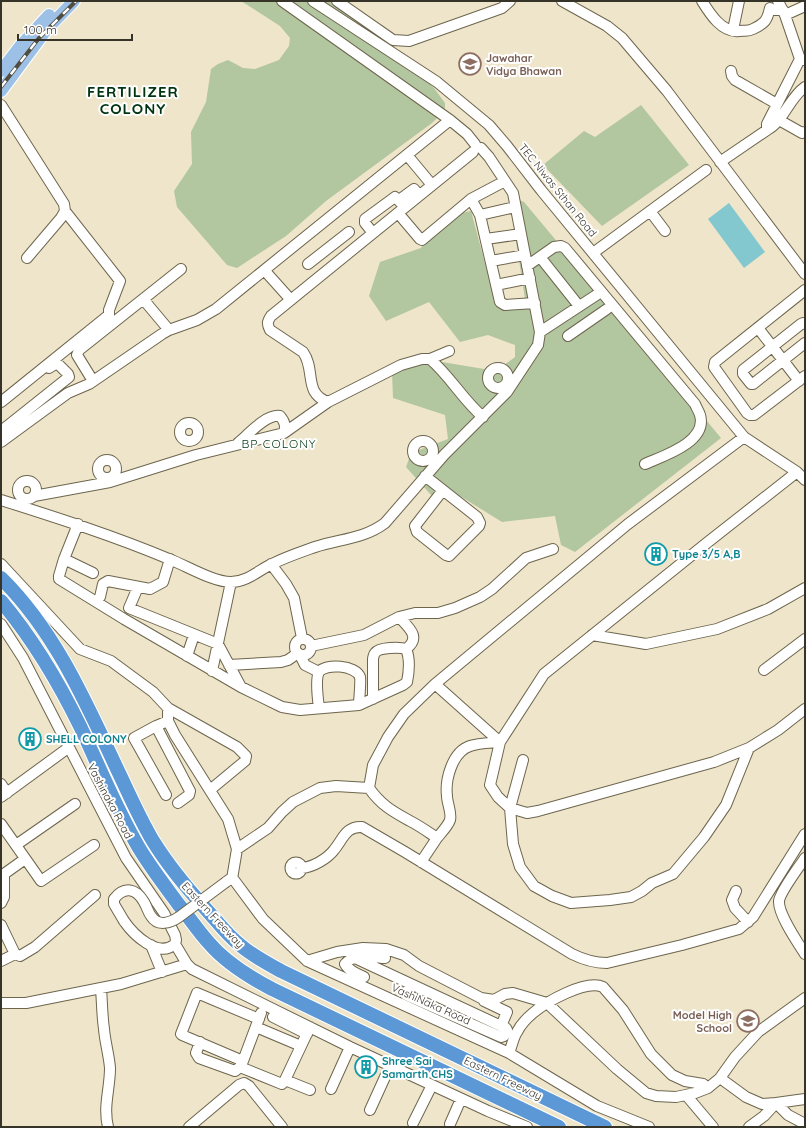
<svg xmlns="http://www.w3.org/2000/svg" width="806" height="1128" viewBox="0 0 806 1128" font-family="Quicksand,sans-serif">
  <rect width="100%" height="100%" fill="#eee5ca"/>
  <path fill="#b2c6a0" d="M241,1H331L372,31L388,49L408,63L434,88L445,103V110L432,123L326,201L286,236L237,268L227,265L177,207L174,191L192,164L191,132L206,102L211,69L218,64L228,60L243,68L255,69L279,60L289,46L290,38L280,26Z
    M641,105L689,165L602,226L543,165L584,131L595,137Z
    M514,198L524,202L721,438L575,552L561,545L555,516L502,522L460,496L431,495L406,467L411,453L448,439L445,415L393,398L392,372L418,358L496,371L515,357V345L488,335L460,342L429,302L386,321L369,296L380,262L421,248L442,217L471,211L494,297L526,305L511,209Z"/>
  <path fill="#83c8cf" d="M729,203L765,252L744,268L708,219Z"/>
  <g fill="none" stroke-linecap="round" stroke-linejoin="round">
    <g stroke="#6d654d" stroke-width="12">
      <path id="minor" d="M282,1L450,120L467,134L475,144
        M313,1L437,82L489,125L507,146L541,190L744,437
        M337,1L393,40L409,41L502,8L510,1
        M562,1L607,26L622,38L667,91L805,274
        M702,1C710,14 722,33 739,31C745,30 747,32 753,29C765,23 767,21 770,8L774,10H783
        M778,1L785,15L800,59L805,60
        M785,15L805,6
        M734,25L739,1
        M731,71L732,76L735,80L777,104
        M1,105L64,204L65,211L61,218L27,258
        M779,120L802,133L805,132
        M767,130V124L800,59
        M407,155L432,185
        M720,162L767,130C784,121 789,98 805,87
        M471,199L505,181
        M399,200L414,189L419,195
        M650,211L665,231
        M398,213L420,239L422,240L471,199L480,215L500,302L505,305L535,303
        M480,215L515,207
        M373,233L365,223V219L395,197L405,207
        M486,239L521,234
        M593,253L706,170
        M540,257L579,306
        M491,261L525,255
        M308,264L349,232
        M527,266L554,247L561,246L565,248L695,404C696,407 699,411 700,415C708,442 663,456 645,464
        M265,271L291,300
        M496,285L530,278
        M805,290L715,362L714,367L747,413L750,415H754L805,376
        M143,299L169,330
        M805,324L803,323L801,324L743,370V374L751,384H753L805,343
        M758,328L799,381
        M540,332L601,292
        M568,336L607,309
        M430,359L449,351
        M488 378a10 10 0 1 1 20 0a10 10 0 1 1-20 0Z
        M93,381L77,355L79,350L181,269
        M1,402L109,315V310L120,281L65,211
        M328,402C303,393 316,370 303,352L270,330C267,324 267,322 271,316L473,152
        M180 432a9 9 0 1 1 18 0a9 9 0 1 1-18 0Z
        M1,431L69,377L68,374L57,363L49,368
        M413 451a10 10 0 1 1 20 0a10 10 0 1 1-20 0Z
        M1,442L68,393L89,384L162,334L169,330L197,320L216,309L450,120
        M238,443C249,434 266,414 280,416C285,422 286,426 284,433
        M98 469a9 9 0 1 1 18 0a9 9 0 1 1-18 0Z
        M425,476L477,517L480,523L479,526L449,556L446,555L417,532L415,526L443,490
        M18 490a9 9 0 1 1 18 0a9 9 0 1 1-18 0Z
        M34,496L110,482L196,455L284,433L328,402L401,365L422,359H430C450,376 463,400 483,417
        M1,500C58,518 114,536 169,559C187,566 213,582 231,582C247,582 259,570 272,564C286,557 301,552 315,547C339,539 364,539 385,523L444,455L507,392L538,345L540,332L513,193L489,157L481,148
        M78,524L64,559L93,573
        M64,559L59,576V579L124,619L241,687L282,707L300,710L359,705L403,685L407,682C409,672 410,658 406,649C400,647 379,647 375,653C374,654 373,658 373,659V699
        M1,564L80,649L111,661L153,692L168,708V721L175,735L228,819L237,849L232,879
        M271,564L286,584L294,598L302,638
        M138,587L129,608L218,644L241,687
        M100,597L103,584L108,581L150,589L163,582L170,559
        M399,617C408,627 422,637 406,649
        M1,624L23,658L126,858L164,913L175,935L176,940L175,944C158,959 133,934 124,921
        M592,635L646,644L717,629L768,609L805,588
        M295 647a8 8 0 1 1 16 0a8 8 0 1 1-16 0Z
        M311,646L364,635L399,617L415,613H438L455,608L480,597L492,589L526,558L553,549
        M300,655L305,665L319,672
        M187,656L194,635
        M229,665L281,662L288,660L298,653
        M764,670L805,639
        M212,671L231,582
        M435,684L500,742
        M168,708L237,747L246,756L245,761L210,790
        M319,708C318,700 315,679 319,672C325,663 356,665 360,677C361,682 359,699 359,705
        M156,726L190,791L189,795L178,803
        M749,748L726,805L704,837L673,874L652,883L642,891L631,897L610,900L571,903L552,896L534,886L520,867L513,844L510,808L498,797L490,785L500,742L544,674L708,542L797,472
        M523,760L510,808L527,813L538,811L714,762L749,748L778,730L805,709
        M1,784L7,793
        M166,795L134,738L156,726L168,721
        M1,797L68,748
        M1,824L41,881L94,845
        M437,838C441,833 448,826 450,820C452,813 447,803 447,796C445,780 452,752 470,746C479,743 490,743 500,742
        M16,845L75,804
        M237,849L268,828L282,812L293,802L320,788L336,786L369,788
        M805,858C799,867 780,892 779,901C778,914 798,943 805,954
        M421,862L437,838C428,832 420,826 410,821C392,811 381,805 369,788L373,765L388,737L404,714L435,684L628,524L744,437L797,472L805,480
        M290.5 868a5.5 5.5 0 1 1 11 0a5.5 5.5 0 1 1-11 0Z
        M302,868C313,867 327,859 334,850C343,839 346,826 362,827L405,852L572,954C584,960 594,963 607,963L682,945L739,929L753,917L805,834
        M226,882L230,879L234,880L263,919L307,961L509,1053L597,1106L649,1127
        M736,891L732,900L735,908L748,922
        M1,903L4,897V874L25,859
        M1,925L15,954L1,961
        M175,944L187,964L192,969L350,1047L488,1111L527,1127
        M151,945L162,972
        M15,954L20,956L35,947L95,895
        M355,958L501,1026L506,1028L507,1030L504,1036L501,1037L406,995L410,984
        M307,961L337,952L363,948L386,949L404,955L419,966L481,998L494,1000L505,994L513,993L547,1003L617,1069L646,1093L656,1096L676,1097L695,1093L708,1088L720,1078L735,1057L758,1032L805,998
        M364,977C357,974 349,971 345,964C354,953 372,957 385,958
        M101,988C102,1001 102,1015 104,1029C105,1042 109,1055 110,1068C110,1089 103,1106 108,1127
        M484,1001L507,1012L501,1026
        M1,1003H26L121,984L187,964
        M273,1017L307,1034
        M259,1019L197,993L181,1034L182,1035L243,1061L240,1067L282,1084L285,1080L310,1027
        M256,1027L301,1046
        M200,1042L196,1053L199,1058L235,1071L240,1067
        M509,1053C512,1046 513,1038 517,1032C520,1026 527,1018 533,1013C546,1002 586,979 603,987L623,1010L651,1054L672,1075L685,1081L703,1084L708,1088
        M243,1061L261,1013
        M720,1078L746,1097L762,1104L776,1103L788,1115L805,1124
        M285,1080L310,1090
        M331,1089L350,1047
        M686,1095L713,1127
        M370,1110L390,1066
        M413,1123L432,1085
        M450,1124L461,1099
        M189,1127L239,1085L244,1083L249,1086L282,1127
        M749,1127L764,1116L776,1103L805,1099"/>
    </g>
    <g stroke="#fff" stroke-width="14">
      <path id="major" d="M1,71L21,45L49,15
        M1,91L47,29L74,1"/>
    </g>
    <g stroke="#fff" stroke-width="16">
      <path id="highway" d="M1,578C56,632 87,705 119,773C130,796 140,819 153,841C168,865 186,887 205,908C216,920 227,935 240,945C253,956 266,963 281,971L605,1127
        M1,601C33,639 58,681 80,726C99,766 116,809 139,848C151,868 165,886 179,905C189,917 198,931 209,943C226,963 249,977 272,989L559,1127"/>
    </g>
    <use href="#minor" stroke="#fff" stroke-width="10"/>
    <use href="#major" stroke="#9dc1e6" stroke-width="12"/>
    <use href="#highway" stroke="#5b98d5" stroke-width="14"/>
    <g stroke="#514d40" stroke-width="4">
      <path id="rail" d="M1,87L39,38L76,1"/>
    </g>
    <use href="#rail" stroke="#fff" stroke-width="2.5" stroke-dasharray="8" stroke-linecap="butt"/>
    <g stroke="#6d654d" stroke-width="12" stroke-linecap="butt">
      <path id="minor-bridge" d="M124,921L114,904V899C124,886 136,888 144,902C147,907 148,912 151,916C158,927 170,923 179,917L226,882"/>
    </g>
    <use href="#minor-bridge" stroke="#fff" stroke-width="10"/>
  </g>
  <defs>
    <g id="school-ring" transform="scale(1.15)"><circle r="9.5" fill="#fff" stroke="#8d6e63" stroke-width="1.5"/><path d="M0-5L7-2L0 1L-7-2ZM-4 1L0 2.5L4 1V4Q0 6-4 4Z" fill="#8d6e63"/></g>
    <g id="building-ring" transform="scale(1.15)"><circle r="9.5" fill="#fff" stroke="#0f9aa8" stroke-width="1.5"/><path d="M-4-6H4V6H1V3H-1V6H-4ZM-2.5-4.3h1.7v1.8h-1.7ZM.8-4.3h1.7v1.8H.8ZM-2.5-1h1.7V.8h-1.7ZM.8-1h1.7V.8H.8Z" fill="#0f9aa8"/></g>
  </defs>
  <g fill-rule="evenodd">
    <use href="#school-ring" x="470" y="64"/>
    <use href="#building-ring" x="656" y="554"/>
    <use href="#building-ring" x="30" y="739"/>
    <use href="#school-ring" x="748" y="1021"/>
    <use href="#building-ring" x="366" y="1067"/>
  </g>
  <g text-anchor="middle" stroke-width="4" stroke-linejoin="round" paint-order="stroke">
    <g font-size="11" font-weight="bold" fill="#785e54" stroke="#fff" text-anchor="start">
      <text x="486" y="62">Jawahar<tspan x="486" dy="13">Vidya Bhawan</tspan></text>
      <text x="732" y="1019" text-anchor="end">Model High<tspan x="732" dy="13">School</tspan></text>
    </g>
    <g font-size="11" fill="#363328" stroke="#fff">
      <text transform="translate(558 190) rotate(51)" y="4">TEC Niwas Sthan Road</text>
      <text transform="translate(110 801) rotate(62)" y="4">Vashinaka Road</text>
      <text transform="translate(213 915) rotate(47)" y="4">Eastern Freeway</text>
      <text transform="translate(431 1004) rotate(24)" y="4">VashiNaka Road</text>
      <text transform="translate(503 1078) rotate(26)" y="4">Eastern Freeway</text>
    </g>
    <g font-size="11" font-weight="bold" fill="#0d838f" stroke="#fff" text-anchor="start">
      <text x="672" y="558">Type 3/5 A,B</text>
      <text x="46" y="743">SHELL COLONY</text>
      <text x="382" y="1065">Shree Sai<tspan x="382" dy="13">Samarth CHS</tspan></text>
    </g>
    <g font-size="12" letter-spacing="1" fill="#003411" stroke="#fff">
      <text x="279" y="448">BP COLONY</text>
    </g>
    <g font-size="15" font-weight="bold" letter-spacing="1" fill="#003411" stroke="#fff">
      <text x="133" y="97">FERTILIZER<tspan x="133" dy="17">COLONY</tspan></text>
    </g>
  </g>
  <rect width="806" height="1128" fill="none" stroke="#363328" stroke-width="4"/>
  <path d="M18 34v6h114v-6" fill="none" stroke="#363328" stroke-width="2"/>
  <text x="24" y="34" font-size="12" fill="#363328" stroke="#ffffff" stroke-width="3" paint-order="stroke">100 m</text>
</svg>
